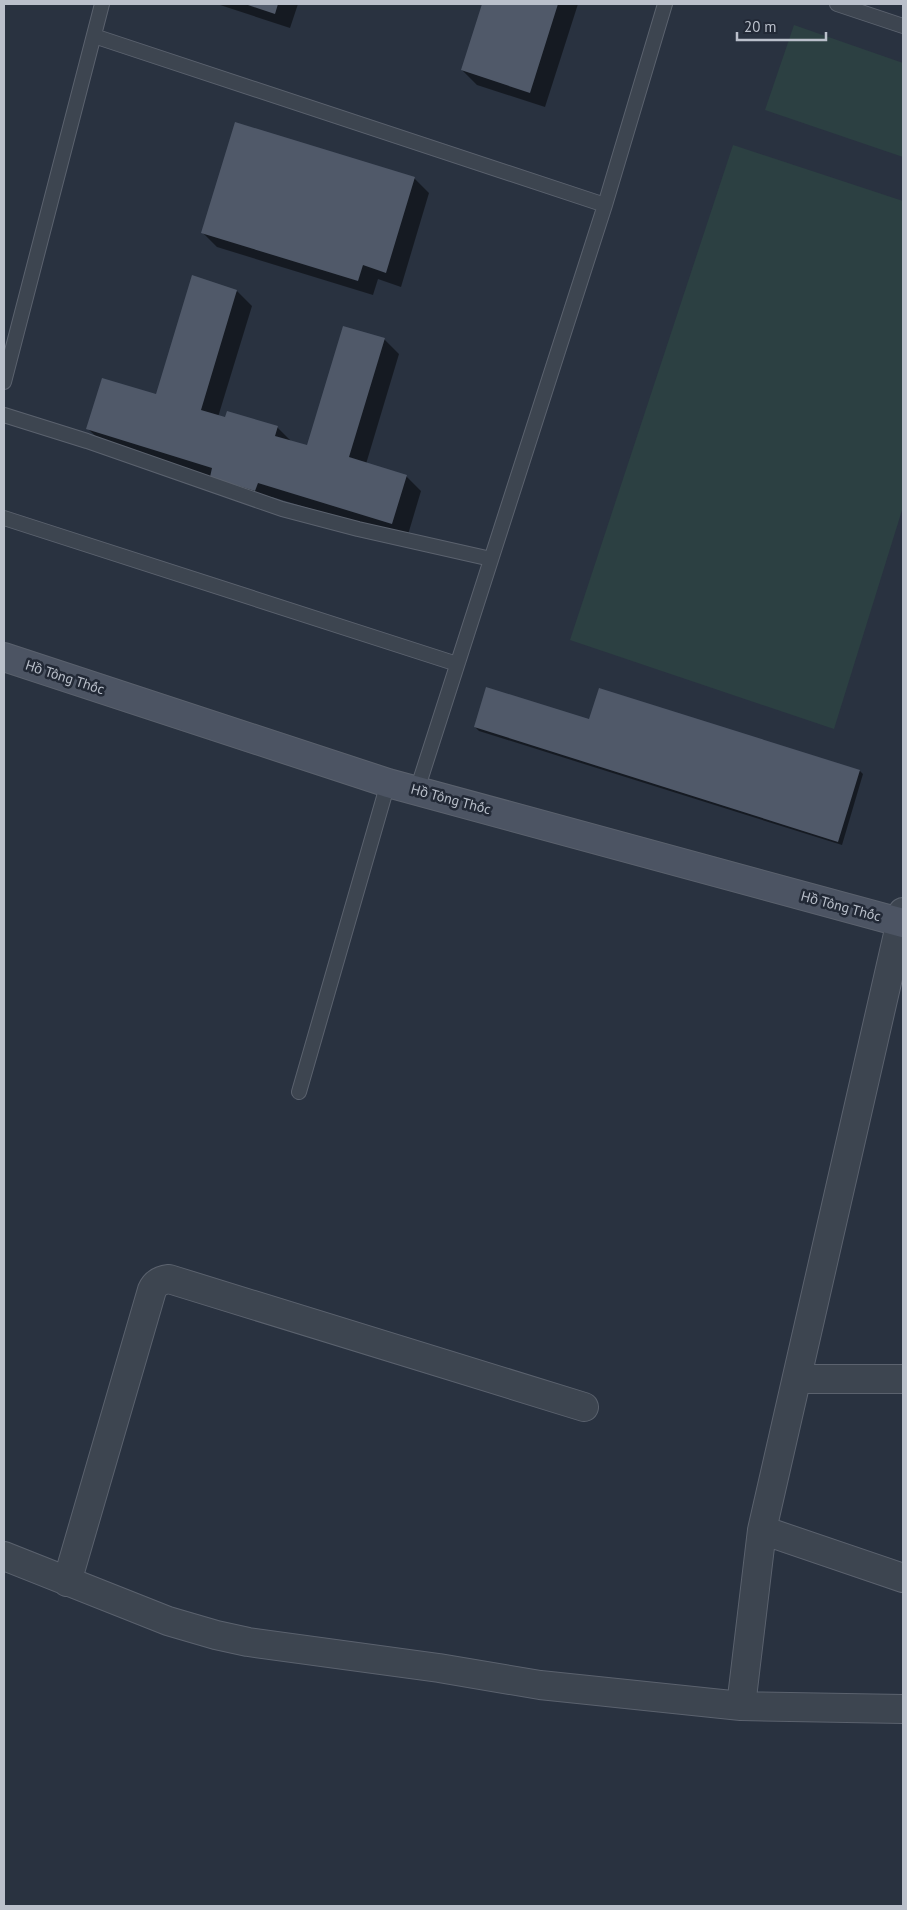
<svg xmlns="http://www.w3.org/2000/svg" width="907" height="1910" viewBox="0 0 907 1910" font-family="'PT Sans',sans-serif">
  <rect width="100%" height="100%" fill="#293240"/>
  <path fill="#2c4042" d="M794,25L903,63V157L765,110Z
    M733,145L903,201V507L834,729L570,640Z"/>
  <path fill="#0007" d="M217,4H298L290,28Z
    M483,4H578L545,107L477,85L462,70Z
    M414,178L429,193L401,287L378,279L373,295L217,247L202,232Z
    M237,291L252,306L218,417L277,427L292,442L308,447L384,339L399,354L366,464L406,476L421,491L407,538L272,497L270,505L212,477L103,443L88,429L156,396Z
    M590,721L860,771L863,774L842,845L479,731L475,727Z"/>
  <path fill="#505969" d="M245,4H278L275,14Z
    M482,4H558L530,93L461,70Z
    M235,122L415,177L386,273L363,265L358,281L201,233Z
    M192,275L237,290L201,410L225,417L227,411L278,426L275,436L307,445L343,326L385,338L349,457L407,475L392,524L258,483L255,491L210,477L212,468L86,429L102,378L156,394Z
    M486,687L589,719L599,688L860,770L838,842L474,727Z"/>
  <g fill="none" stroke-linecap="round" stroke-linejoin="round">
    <g stroke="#5b626e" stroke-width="16">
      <path id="lane" d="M837,4L903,26
        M94,36L605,205
        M4,382L102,4
        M4,415L87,441L282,509L358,529L491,559
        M4,518L457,664
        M417,790L605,205L665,4
        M299,1092L388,783"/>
    </g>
    <g stroke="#5b626e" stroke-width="30">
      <path id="street" d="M798,1379H903
        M762,1530L903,1578
        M4,1556L168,1621L216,1635L248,1642L439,1668L540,1685L741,1706L903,1709
        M67,1582L152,1290C155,1283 161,1280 169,1279L584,1407
        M741,1706L762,1530L903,912"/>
    </g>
    <g stroke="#5b626e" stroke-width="30">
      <path id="secondary" d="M4,657L388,783L903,923"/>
    </g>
    <use href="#lane" stroke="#3d4550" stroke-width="14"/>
    <use href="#street" stroke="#3d4550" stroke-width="28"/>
    <use href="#secondary" stroke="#4c5463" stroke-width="28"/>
  </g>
  <g text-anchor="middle" stroke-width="5" stroke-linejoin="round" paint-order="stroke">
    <g font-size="14" fill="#bac0cb" stroke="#222936">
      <text transform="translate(65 677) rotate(18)" y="5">Hồ Tông Thốc</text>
      <text transform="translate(451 799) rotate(15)" y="5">Hồ Tông Thốc</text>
      <text transform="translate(841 906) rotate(15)" y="5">Hồ Tông Thốc</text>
    </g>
  </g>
  <rect width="907" height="1910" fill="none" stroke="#bac0cb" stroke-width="10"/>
  <path d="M737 32v8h89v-8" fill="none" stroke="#bac0cb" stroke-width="2.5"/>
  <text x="744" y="32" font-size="15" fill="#bac0cb" stroke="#222936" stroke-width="4" paint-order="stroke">20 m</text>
</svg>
